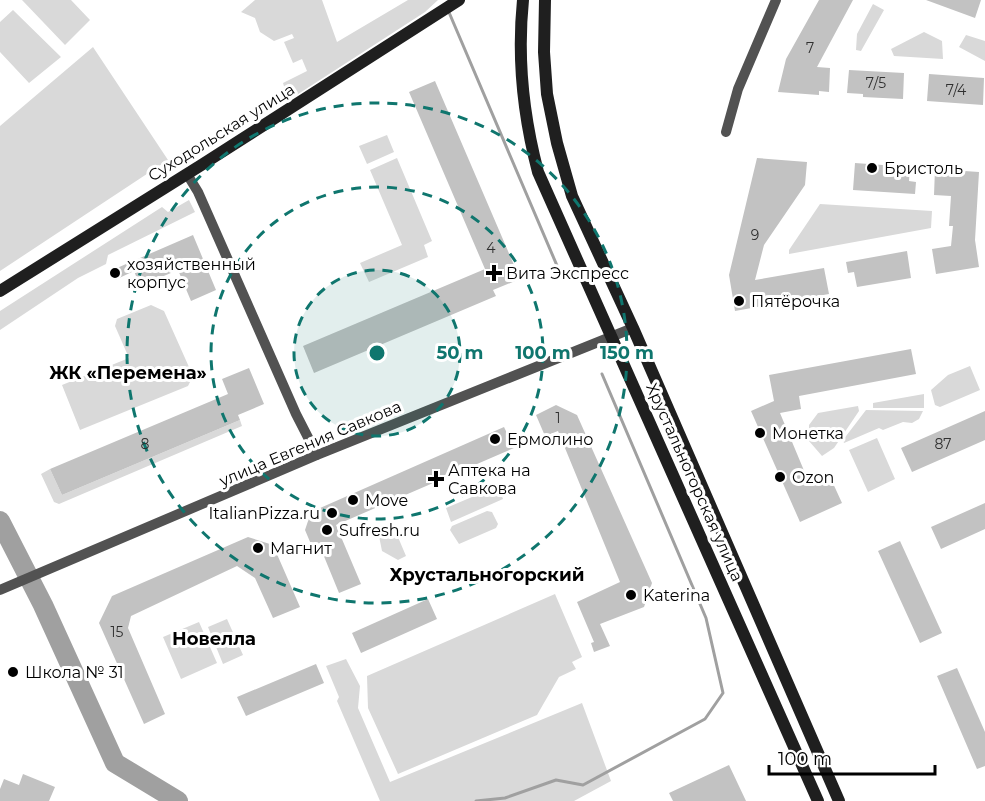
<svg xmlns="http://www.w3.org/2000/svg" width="985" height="801" viewBox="0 0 985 801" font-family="Montserrat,sans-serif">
  <rect width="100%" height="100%" fill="#fff"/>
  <path fill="#d9d9d9" d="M22,0H71L90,20L65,45Z
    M255,0H322L337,42L408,0H438L425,12L292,98L287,96L283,83L307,71L302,59L293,63L284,42L294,38L292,34L274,41L260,32L255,18L241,12Z
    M873,4L884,10L861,51L856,50L857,34Z
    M13,10L61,57L29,83L0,52V22Z
    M924,32L942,41L943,59L894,56L891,49Z
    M966,35L985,41V61L959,47Z
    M93,47L168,160L0,271V126Z
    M387,135L394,152L367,164L359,146Z
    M397,158L432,241L424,245L428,257L369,282L360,263L402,245L370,170Z
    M189,200L195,212L108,255L106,264L78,278L0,330V311L162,207L168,212Z
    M820,204L932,211L931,228L789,254V250Z
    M151,305L164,311L193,376L188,386L80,430L62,385L129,358L115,326L117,319Z
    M970,366L980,390L940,407L935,405L931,390L948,375Z
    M924,394V408H873V403Z
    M858,406L859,411L834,448L822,456L809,441V425L818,413Z
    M866,410L923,411L919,419L912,423L903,422L883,430L879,428L844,443L843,440Z
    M240,420L242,426L59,504L54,502L41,474L50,469L62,495Z
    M877,438L895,479L868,492L849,450Z
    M498,486L503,499L451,522L446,508Z
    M487,511L492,512L498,524L496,528L459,544L450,530L452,526Z
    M395,530L406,556L398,560L382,551L379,536Z
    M555,594L582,657L572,662L576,669L559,677L537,715L398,774L368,708L367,676Z
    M227,619L243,655L223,664L208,627Z
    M199,622L217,663L181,679L163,637Z
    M346,659L360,686L358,708L390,782L582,703L611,781L574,801H380L337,701L339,697L326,666Z"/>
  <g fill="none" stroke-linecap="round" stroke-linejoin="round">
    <path stroke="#a0a0a0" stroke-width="3" d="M448,10L561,275
      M476,801L505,798L556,780L583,785L705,719L723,693L706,618L602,374"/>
    <path stroke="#a0a0a0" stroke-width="20" d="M0,521L43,605L115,763L178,801"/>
  </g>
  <path fill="#c2c2c2" d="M819,0H853L817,67L830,68L829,92L819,91V95L778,92L786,59Z
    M926,0H981L975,18Z
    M849,70L904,73L903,99L863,97V94L847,93Z
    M929,74L984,78L983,105L927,101Z
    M435,81L520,279L493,290L496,296L314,373L303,346L485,269L409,92Z
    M757,158L807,162L805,185L764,245L755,280L824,268L829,294L735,311L729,275Z
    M855,163L910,167L909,181L916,182L915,194L853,190Z
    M935,169L979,172L975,240L979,267L936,274L932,249L951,246L953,226H949L951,196L934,195Z
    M193,235L216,290L191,301L178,270L140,286L134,271L115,280L110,271Z
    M907,251L911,278L857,287L854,272L848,273L846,262Z
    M911,349L916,374L799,396L801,409L780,413L810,485L831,479L842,503L800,522L751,411L774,401L769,375Z
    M249,368L264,404L238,415L240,420L62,495L50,469L228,394L222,379Z
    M556,405L577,415L652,583L644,607L600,624L610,646L594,652L591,643L594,642L577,602L620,582L558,431L545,436L536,415Z
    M985,411V440L912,472L901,448Z
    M504,427L514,448L336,525L361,584L339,593L323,554L316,556L305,530L311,512Z
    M985,503V529L941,549L931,527Z
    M248,537L273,545L300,607L273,618L255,578L237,566L131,616L128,628L165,714L144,724L99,623L112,596Z
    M900,541L942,633L920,643L878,551Z
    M428,599L437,619L361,653L352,633Z
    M316,664L324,683L246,716L237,697Z
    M957,668L985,732V766L977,769L937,676Z
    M729,765L746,801H673L669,793Z
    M23,774L55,787L49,801H0V789L4,779L19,785Z"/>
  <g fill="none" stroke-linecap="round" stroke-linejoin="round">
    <path stroke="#525252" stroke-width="10" d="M726,132L738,89L776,0
      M187,174L198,192L296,414L317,455
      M0,590L317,455L633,328"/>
    <path stroke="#1f1f1f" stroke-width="12" d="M523,0C517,59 523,115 538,172L818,801
      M545,0L544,52L547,94L557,143L572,196L633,328L839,801
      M0,291L203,164L459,0"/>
  </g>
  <circle cx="377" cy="353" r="83" fill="#0f766e" fill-opacity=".12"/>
  <g fill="none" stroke="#0f766e" stroke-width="3" stroke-dasharray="10 8">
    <circle cx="377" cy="353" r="83"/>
    <circle cx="377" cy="353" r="166"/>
    <circle cx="377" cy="353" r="250"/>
  </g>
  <g fill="#000" stroke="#fff" stroke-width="2">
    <circle cx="872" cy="168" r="6"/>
    <circle cx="115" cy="273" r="6"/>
    <path d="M491 264h6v6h6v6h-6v6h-6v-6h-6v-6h6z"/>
    <circle cx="739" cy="301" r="6"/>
    <circle cx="760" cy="433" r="6"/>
    <circle cx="495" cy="439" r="6"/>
    <circle cx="780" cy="477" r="6"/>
    <path d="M433 470h6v6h6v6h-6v6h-6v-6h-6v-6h6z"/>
    <circle cx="353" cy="500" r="6"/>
    <circle cx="332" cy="513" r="6"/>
    <circle cx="327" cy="530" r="6"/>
    <circle cx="258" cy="548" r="6"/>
    <circle cx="631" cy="595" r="6"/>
    <circle cx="13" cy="672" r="6"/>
  </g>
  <g text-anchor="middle" stroke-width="6" stroke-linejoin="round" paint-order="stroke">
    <g font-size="14" fill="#303030">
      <text x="810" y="53">7</text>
      <text x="876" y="88">7/5</text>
      <text x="956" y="95">7/4</text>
      <text x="755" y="240">9</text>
      <text x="491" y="253">4</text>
      <text x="558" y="423">1</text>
      <text x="145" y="449">8</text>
      <text x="943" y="449">87</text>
      <text x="117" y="637">15</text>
    </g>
    <g font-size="16" fill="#000" stroke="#fff">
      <text transform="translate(221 132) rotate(-32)" y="6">Суходольская улица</text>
      <text transform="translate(310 443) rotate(-23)" y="6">улица Евгения Савкова</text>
      <text transform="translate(695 482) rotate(66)" y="6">Хрустальногорская улица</text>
    </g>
    <g font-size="16" fill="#000" stroke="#fff" text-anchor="start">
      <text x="884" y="174">Бристоль</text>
      <text x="127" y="270">хозяйственный<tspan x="127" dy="18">корпус</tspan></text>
      <text x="506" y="279">Вита Экспресс</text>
      <text x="751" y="307">Пятёрочка</text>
      <text x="772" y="439">Монетка</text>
      <text x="507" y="445">Ермолино</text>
      <text x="448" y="476">Аптека на<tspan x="448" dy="18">Савкова</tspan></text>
      <text x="792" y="483">Ozon</text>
      <text x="365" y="506">Move</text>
      <text x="320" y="519" text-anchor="end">ItalianPizza.ru</text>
      <text x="339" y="536">Sufresh.ru</text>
      <text x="270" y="554">Магнит</text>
      <text x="643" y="601">Katerina</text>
      <text x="25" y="678">Школа № 31</text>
    </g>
    <g font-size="18" font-weight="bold" fill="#000" stroke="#fff">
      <text x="128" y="379">ЖК «Перемена»</text>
      <text x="487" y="581">Хрустальногорский</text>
      <text x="214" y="645">Новелла</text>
    </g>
  </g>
  <circle cx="377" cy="353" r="9" fill="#0f766e" stroke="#fff" stroke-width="3"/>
  <g font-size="18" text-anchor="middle" font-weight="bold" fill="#0f766e" stroke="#fff" stroke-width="6" stroke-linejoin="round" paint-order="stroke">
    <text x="460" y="359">50 m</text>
    <text x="543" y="359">100 m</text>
    <text x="627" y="359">150 m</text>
  </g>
  <path d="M769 765v9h166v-9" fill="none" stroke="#000000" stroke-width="3"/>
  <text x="778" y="765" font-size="18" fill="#000000" stroke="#ffffff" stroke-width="4.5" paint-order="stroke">100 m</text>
</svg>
